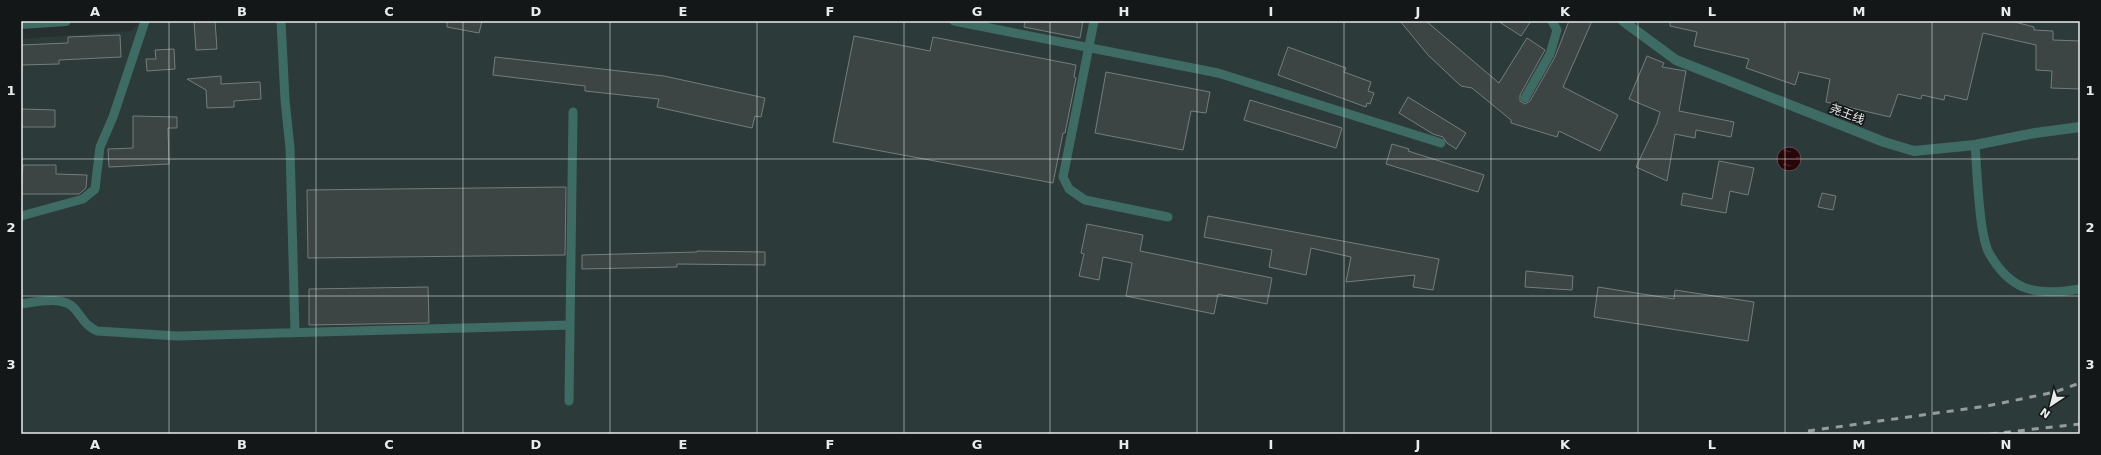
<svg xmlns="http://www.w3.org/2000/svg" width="2101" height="455" viewBox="0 0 2101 455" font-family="'DejaVu Sans','Noto Sans SC',sans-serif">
  <defs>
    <pattern id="water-ripples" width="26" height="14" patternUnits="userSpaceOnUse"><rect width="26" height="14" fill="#270508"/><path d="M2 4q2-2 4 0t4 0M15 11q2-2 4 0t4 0" fill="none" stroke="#462a2c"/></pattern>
  </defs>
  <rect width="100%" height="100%" fill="#28302f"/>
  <path fill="#2c3b39" d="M140,21H2080V434H21V39L132,31Z"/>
  <path fill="url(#water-ripples)" stroke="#614b4c" d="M1777 159a12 12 0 1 1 24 0a12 12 0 1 1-24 0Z"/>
  <path fill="#3d4544" stroke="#747d7b" d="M194,21H215L217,49L196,50Z
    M447,21H482L479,33L447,27Z
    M1025,21H1083L1080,38L1024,27Z
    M1400,21H1426L1499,83L1527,38L1545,50L1520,95V101L1525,104L1530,101L1555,57L1569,21H1592L1563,87L1618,115L1600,151L1559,131L1557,137L1511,123V120L1472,88L1461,86L1428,55Z
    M1498,21H1531L1521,36Z
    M1670,21H2011L2034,27V30L2053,31V40L2080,41V89L2051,88L2052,71L2036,70V45L1983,33L1967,100L1945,95L1944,100L1922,95L1921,99L1898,94L1890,117L1826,102L1830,79L1799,72L1795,85L1746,68L1749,59L1694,46L1697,32L1670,26Z
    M120,35L121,57L59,60V64L21,65V45L68,43V37Z
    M854,36L930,51L933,37L1076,65L1074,77L1076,78L1065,133H1063L1053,183L833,142Z
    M1288,47L1346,68L1344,72L1371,82L1368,91L1374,93L1370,104L1367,103L1366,107L1278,75Z
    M174,49L175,69L147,71L146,59H156L155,50Z
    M1647,56L1664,63L1662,67L1686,71L1679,111L1734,122L1731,137L1696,130L1695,138L1675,134L1667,181L1636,167L1657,123L1660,112L1629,99Z
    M495,57L664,76L765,98L761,117L755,116L752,128L657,107L659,99L585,91V86L493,75Z
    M1106,72L1210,92L1206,113L1191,111L1183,150L1095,133Z
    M221,76V84L260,82L261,99L234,101V107L207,108L206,90L187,79Z
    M1408,97L1466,133L1456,149L1447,143L1443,137L1433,134L1399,113Z
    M1250,100L1342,128L1336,148L1244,120Z
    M21,109L55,110V127H21Z
    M133,116L177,117V128H168L169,164L109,167L108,149L133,148Z
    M1392,144L1409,149L1408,151L1484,175L1478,192L1386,164Z
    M1719,161L1754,168L1748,195L1730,191L1726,213L1681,205L1683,193L1712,199Z
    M23,165H56V174L87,175L86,188L79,194H21Z
    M566,187L565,255L308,258L307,190Z
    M1822,193L1836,196L1833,210L1818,207Z
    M1208,216L1439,259L1433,290L1413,287L1415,275L1346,282L1351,257L1311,248L1306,275L1269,267L1272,250L1204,237Z
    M1087,224L1143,235L1140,251L1272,278L1267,304L1218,294L1214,314L1126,296L1132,263L1103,257L1099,280L1079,276L1084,254L1081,253Z
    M697,251L765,252V265L677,264V267L582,269V255L697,252Z
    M1526,271L1573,276L1572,290L1525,287Z
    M428,287L429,323L309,325V289Z
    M1598,287L1674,299L1675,290L1754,302L1748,341L1594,317Z"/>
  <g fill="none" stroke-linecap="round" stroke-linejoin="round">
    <path stroke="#3e6c65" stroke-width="9" d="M281,21L285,100L290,148L295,332
      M954,21L1218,73L1441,143
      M1094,21L1063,177L1069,189L1085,200L1168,217
      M1525,98L1550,54L1557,30L1552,21
      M1975,145C1977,169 1979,235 1989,253C1997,267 2009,281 2023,287C2038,294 2064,292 2080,289
      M21,216L83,199L95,189L100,147L113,117L145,21
      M21,304C37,302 63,295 75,309C83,319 86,326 97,331L177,336L570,325
      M569,401L573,112"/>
    <path stroke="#3e6c65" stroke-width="10" d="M1623,21L1676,60L1884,142L1914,151L1975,145L2035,133L2080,127
      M21,24L66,21"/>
    <path stroke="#959c9b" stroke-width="3" stroke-dasharray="7 7" stroke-linecap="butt" d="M1808,431L1987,406L2055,392L2080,383
      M1990,434L2080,424"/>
  </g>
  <path fill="none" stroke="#e8edec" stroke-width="1" stroke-opacity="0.55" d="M169,21V434M316,21V434M463,21V434M610,21V434M757,21V434M904,21V434M1050,21V434M1197,21V434M1344,21V434M1491,21V434M1638,21V434M1785,21V434M1932,21V434M21,159H2080M21,296H2080"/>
  <g text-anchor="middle" stroke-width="3.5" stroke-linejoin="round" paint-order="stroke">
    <g font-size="12" fill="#e8edec" stroke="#141717">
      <text transform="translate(1847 114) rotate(21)" y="4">尧王线</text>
    </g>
  </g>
  <rect width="2101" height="455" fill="none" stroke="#141717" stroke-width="44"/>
  <g transform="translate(2051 405) rotate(215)" stroke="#141717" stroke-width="3" paint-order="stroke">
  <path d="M0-3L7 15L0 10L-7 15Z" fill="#e8edec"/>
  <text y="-6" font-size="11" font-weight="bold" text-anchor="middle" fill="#e8edec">N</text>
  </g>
  <rect x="22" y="22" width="2057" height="411" fill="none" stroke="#e8edec" stroke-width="1.5"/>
  <g font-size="13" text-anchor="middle" font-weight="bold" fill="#e8edec">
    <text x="95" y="16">A</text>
    <text x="242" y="16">B</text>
    <text x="389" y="16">C</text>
    <text x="536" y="16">D</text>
    <text x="683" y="16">E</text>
    <text x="830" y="16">F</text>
    <text x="977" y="16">G</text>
    <text x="1124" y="16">H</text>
    <text x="1271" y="16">I</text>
    <text x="1418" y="16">J</text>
    <text x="1565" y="16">K</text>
    <text x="1712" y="16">L</text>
    <text x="1859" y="16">M</text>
    <text x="2006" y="16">N</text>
    <text x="11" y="95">1</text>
    <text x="2090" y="95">1</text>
    <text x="11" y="232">2</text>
    <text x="2090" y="232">2</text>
    <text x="11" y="369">3</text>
    <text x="2090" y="369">3</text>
    <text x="95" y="449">A</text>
    <text x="242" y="449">B</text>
    <text x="389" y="449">C</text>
    <text x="536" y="449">D</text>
    <text x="683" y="449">E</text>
    <text x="830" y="449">F</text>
    <text x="977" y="449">G</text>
    <text x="1124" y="449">H</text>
    <text x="1271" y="449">I</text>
    <text x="1418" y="449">J</text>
    <text x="1565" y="449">K</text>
    <text x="1712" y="449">L</text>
    <text x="1859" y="449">M</text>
    <text x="2006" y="449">N</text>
  </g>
</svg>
